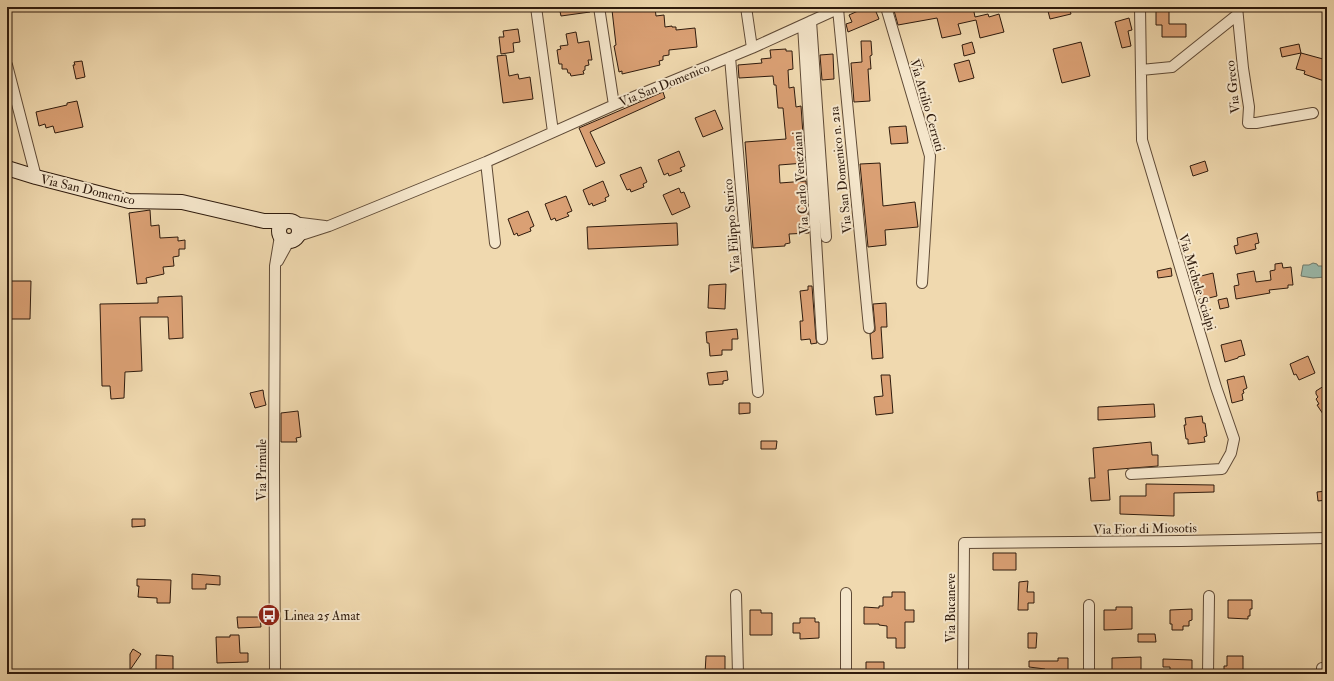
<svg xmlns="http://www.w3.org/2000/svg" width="1334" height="681" viewBox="0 0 1334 681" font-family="'IM FELL Double Pica',serif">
  <rect width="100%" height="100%" fill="#f0d9af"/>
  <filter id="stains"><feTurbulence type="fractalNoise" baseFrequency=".005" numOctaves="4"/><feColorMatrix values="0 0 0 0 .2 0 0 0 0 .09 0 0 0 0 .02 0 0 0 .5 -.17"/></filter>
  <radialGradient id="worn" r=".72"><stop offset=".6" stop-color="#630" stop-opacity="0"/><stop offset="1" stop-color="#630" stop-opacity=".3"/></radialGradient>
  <path fill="#9abaac" stroke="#6f7a6c" d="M1313,263L1317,264L1318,266H1324L1325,277L1313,278L1301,276L1303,265H1309Z"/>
  <path fill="#daa074" stroke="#2f1b0d" d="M559,7H590V12L561,16Z
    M633,7V11L655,8L656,16L664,15L665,27L672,26V27H676V30L695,28L697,47L669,50V55L663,56V60L659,61L660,65L622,74V71L619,72L614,46L616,45L612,10Z
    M867,7H874L879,19L848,32L846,24L852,22L849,15Z
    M893,7H973L975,17L988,14L989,17L999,14L1004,32L980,38L976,20L958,24L961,34L942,38L937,18L898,25Z
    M1047,7H1069L1071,14L1050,19Z
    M1156,7H1169V24H1186V37H1162V25H1156Z
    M1129,18L1132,30L1128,31L1131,46L1122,48L1115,22Z
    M518,29L520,42L513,43L514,52L501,54L499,37H504L503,31Z
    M576,32L578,43L589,41L592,60H588L589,65L585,66V70L583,71L584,74L571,76L570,73H568L567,69H562V64H559L557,50L561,49L560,46L568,45L566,34Z
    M861,41H871L872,55L870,56L871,69H868L870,101L854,102L851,63L862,62Z
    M972,42L975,53L964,56L962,45Z
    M1081,42L1090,76L1062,83L1053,49Z
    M1299,44L1301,53L1282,57L1280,48Z
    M786,49V51H792L793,69L788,70L789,88L794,87L796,107L801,106L805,163L779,165L780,183L806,181L809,233L789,234L790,243L785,244V246L753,248L745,142L786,139L783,108H778L776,85H774L773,76L739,78L738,65L762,63L761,59L771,58L770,50Z
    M1301,53L1323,59V61L1327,63V82L1304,74L1305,71L1296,69Z
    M833,54L834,79L822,80L820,55Z
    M506,55L509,76L518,74L519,79L530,77L533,99L503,103L497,56Z
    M921,59L924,67L913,71L911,62Z
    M969,60L974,78L959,82L954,64Z
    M82,61L85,77L76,79L73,65H75L74,62Z
    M663,92L665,98L590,132L605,163L596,167L579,128Z
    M77,101L83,127L55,133L53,126L46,128L45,124L39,126L36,112L67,105V103Z
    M715,110L723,129L703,137L695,118Z
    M906,126L908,143L891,144L889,127Z
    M679,151L685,166L680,168L682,171L669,176L668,173L664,175L658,160Z
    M1205,161L1208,171L1193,176L1190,166Z
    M880,163L883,206L915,202L918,227L885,230L886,245L868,247L860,164Z
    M641,167L647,182L643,184L644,187L631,192L630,189L627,190L620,175Z
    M603,181L609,196L605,198L606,201L593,206L592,203L589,205L583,190Z
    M679,188L681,193L684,192L690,207L672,215L663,195Z
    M566,196L572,211L567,213L569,216L556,221L555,218L551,220L545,204Z
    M150,210L151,226L159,225L160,238L178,237V241L185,240V249H179V256L173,257L174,266L163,267L164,274L146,278L147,283L137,284L129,213Z
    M528,211L534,226L530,228L531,231L518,236L517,233L514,235L508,219Z
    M677,223L678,245L588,249L587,227Z
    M1257,233L1259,243L1255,244L1256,249L1236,254L1234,246L1238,245L1237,238Z
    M1282,263L1283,268L1291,267L1293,285H1288V288L1269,290L1270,293L1236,299L1234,286L1239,285L1237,274L1254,271L1256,282L1271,280L1270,271L1275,270V264Z
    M1171,268L1172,276L1158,278L1157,271Z
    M1213,273L1217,296L1201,300L1198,287L1194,284L1193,278Z
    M7,281H31L30,319H7Z
    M726,284L725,309L708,308L709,285Z
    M808,286H812L816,339L817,343L811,344L810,339L801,340L800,321H803L800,291L808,290Z
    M182,296L183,338L169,339L168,317H140L142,371L125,372L124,398L111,399L110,386H102L100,304L158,303V297Z
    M1227,298L1229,307L1220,309L1218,300Z
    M886,303L887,327H881L883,358L872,359L870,334L875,331V327L873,304Z
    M737,329L738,339H732V350H722V355L710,356L709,343H707L706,332Z
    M1241,340L1245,355L1238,357V358L1225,362L1221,345Z
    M1308,356L1315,373L1299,380L1296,374L1294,375L1290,364Z
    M727,371L728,380L723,381V384L709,385L707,373Z
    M881,375H890L893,413L876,415L874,397L883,396Z
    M1244,376L1247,388L1243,390L1244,393L1242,394L1243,400L1232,403L1227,380Z
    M1327,384V420L1317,405L1319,404L1316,399L1318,397L1316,394V391Z
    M263,390L264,397L266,405L255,408L250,393Z
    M739,403H750V413L739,414Z
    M1154,404L1155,417L1098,420V407Z
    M298,411L301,437L296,438L297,442H281V413Z
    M1202,416L1203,423H1205L1207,436L1204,437L1205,442L1188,444V439H1186L1184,425H1186L1185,418Z
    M761,441H777L776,449H761Z
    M1151,442L1152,455H1158V466L1108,470L1110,500L1091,501L1089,478H1095L1093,448Z
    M1146,484L1214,485V492L1174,493V516L1120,514V496H1146Z
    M1327,491V500L1318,501L1317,492Z
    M132,519H145V526L132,527Z
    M993,553H1016V570H993Z
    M192,574L220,576V585L206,584V589H192Z
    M137,579L171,580L170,603H157V598L138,597L139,586H137Z
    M1028,581L1027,592H1034V603H1028V610H1018L1019,582Z
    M892,592H905V610H914V622H905V648H896V638H887V626L879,625V624H864V607L879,608V606H883V597H892Z
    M1228,600H1252V609H1250V616H1248V619L1228,618Z
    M1116,607H1132V629L1104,630V610H1116Z
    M1192,609V620L1189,621V626H1183V630H1172V624H1170V610Z
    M750,610H761V613H772V635H750Z
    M237,617H260L261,627L238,628Z
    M800,618H815V622H819V638L800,639V633H793V623H800Z
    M1028,633H1037L1036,648H1028Z
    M1138,634H1155L1156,642H1138Z
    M230,635H239L240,653H248V662L217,663L216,637H230Z
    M133,649L141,654L130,670V654Z
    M156,655L173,656V674H156Z
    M706,656H725V674H705Z
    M1227,656H1243V674H1224V666H1227Z
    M1141,657V674H1114V671H1112V658Z
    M1058,658H1068V674H1045V669L1029,667V661H1058Z
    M1163,659L1192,660V674H1170V667H1163Z
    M866,662H884V672L866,673Z"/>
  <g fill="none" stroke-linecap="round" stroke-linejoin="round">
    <g stroke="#5f4a36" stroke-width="12">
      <path id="street" d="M536,7L553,132
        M599,7L614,105
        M746,7L752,48
        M886,7L930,156L922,283
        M1237,7L1243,68L1249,107L1248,123H1256L1313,113
        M838,9L869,328
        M811,21L826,237
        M803,25L822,339
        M730,57L758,392
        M7,65L36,177
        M1141,70L1172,67L1237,15
        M486,162L495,243
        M293,222L325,226
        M298,236L329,226L486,162L614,105L752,48L842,7
        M278,261L289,241
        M1131,474L1222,469L1231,453L1234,439L1216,387L1142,140L1140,7
        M846,593V674
        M736,595L738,674
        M1089,605V674
        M275,674L274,467L275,266L280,236
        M963,674L964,543L1181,541L1327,538
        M1208,674L1209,596
        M1322,674V668"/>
    </g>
    <g stroke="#2f1b0d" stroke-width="16">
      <path id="secondary" d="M7,168L36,177L129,201L182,202L264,221H287
        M279 231a10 10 0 1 1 20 0a10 10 0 1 1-20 0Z"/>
    </g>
    <use href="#street" stroke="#f5e6cb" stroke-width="10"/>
    <use href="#secondary" stroke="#f5e6cb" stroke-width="14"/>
  </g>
  <defs>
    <g id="bus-disc" transform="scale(1.15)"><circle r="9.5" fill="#8f2418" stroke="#f5e6cb"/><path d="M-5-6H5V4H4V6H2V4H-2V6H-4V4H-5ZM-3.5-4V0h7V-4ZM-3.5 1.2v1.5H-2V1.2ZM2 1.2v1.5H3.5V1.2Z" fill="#fff"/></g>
  </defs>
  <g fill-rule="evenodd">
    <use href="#bus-disc" x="269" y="615"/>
  </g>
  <g text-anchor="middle" stroke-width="4" stroke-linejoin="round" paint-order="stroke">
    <g font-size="13" fill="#2f1b0d" stroke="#f5e6cb">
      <text transform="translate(664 84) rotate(-22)" y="5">Via San Domenico</text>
      <text transform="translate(1232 87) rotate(-96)" y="5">Via Greco</text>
      <text transform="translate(928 105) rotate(74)" y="5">Via Attilio Cerruti</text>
      <text transform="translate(840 170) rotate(-96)" y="5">Via San Domenico n. 21a</text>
      <text transform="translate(800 183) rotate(-94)" y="5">Via Carlo Veneziani</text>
      <text transform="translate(88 189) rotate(13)" y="5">Via San Domenico</text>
      <text transform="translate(731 226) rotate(-95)" y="5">Via Filippo Surico</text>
      <text transform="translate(1198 282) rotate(73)" y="5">Via Michele Scialpi</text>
      <text transform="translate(261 470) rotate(-90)" y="5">Via Primule</text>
      <text transform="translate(1145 528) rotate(-1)" y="5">Via Fior di Miosotis</text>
      <text transform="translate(950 608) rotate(-90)" y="5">Via Bucaneve</text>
    </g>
    <g font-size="13" fill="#2f1b0d" stroke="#f5e6cb" text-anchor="start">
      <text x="284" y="620">Linea 25 Amat</text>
    </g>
  </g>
  <rect width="1334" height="681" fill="none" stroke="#f0d9af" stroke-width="24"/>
  <rect x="8" y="8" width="1318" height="665" fill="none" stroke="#2f1b0d" stroke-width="2"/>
  <rect x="12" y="12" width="1310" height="657" fill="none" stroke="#2f1b0d"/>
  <rect width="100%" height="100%" filter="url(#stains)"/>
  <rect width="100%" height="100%" fill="url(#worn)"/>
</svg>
